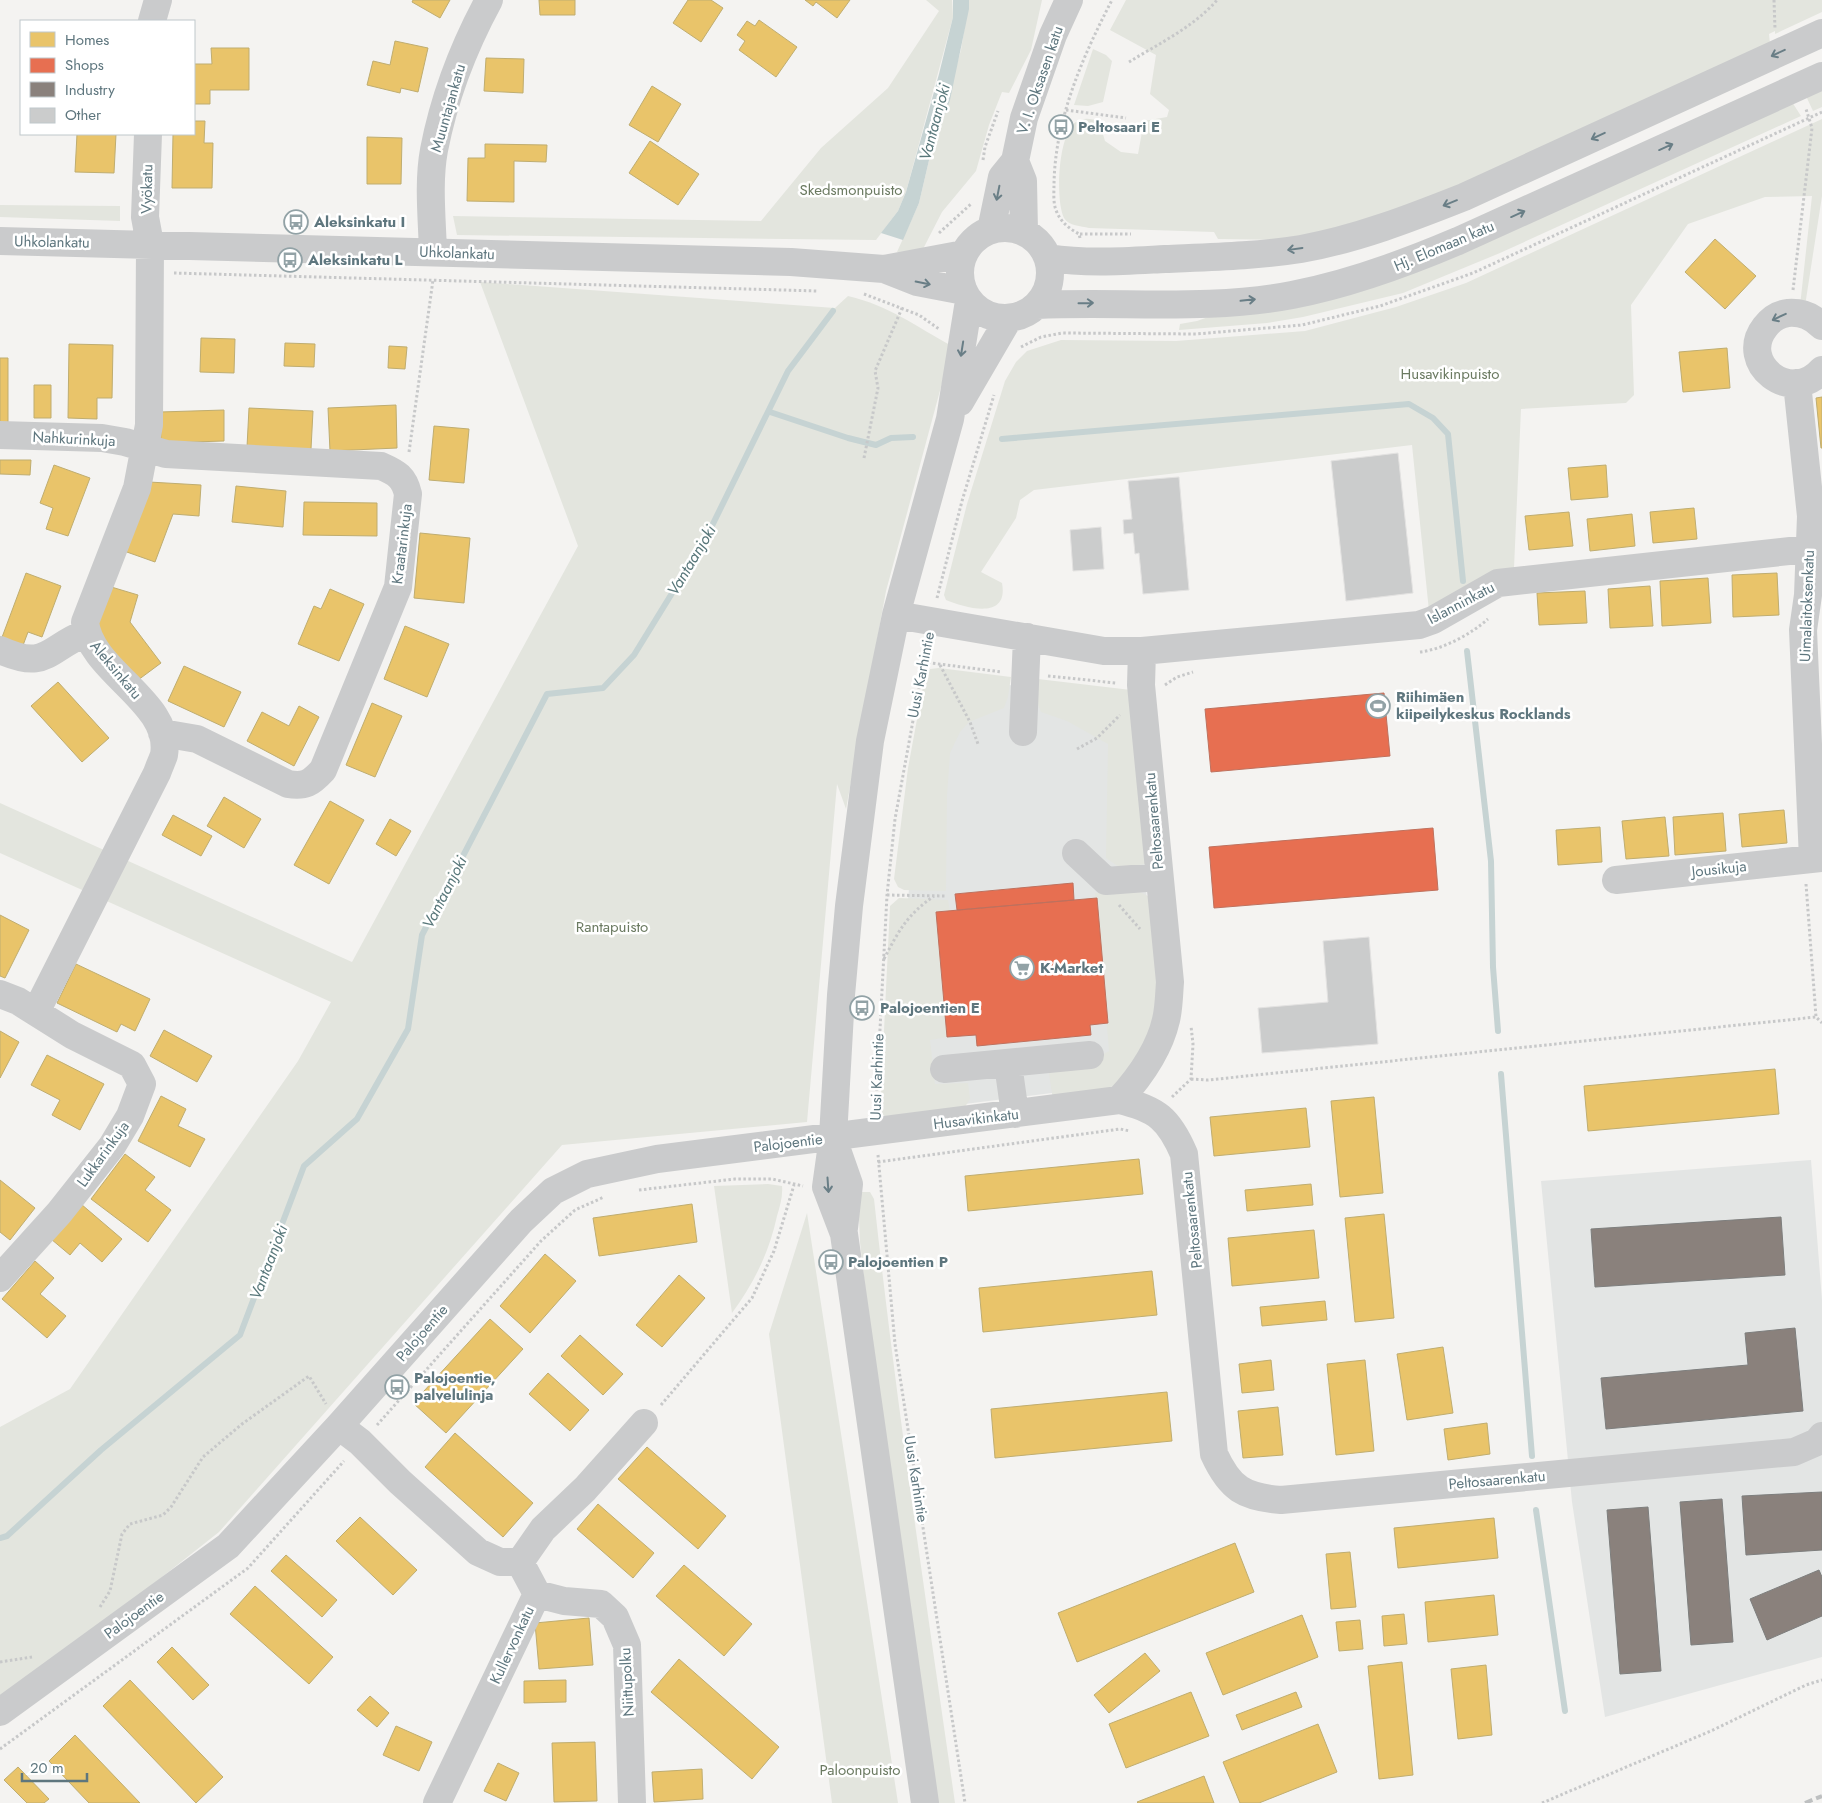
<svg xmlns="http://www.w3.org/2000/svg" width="1822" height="1803" viewBox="0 0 1822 1803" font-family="Jost,sans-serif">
  <rect width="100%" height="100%" fill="#f4f3f1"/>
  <path fill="#e3e5e4" d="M931,674L1131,702L1155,1000L1116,1085L886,1114Z
    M1811,1160L1822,1300V1657L1605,1717L1572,1502L1541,1181Z"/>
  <path fill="#e3e5de" d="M926,0H952L953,17L906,192L898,211L876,240L457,235L453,216L761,221L821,148L888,88L939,11Z
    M969,0H1042L1031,50L1009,93L1002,92L989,125L976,171L942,212L922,251L897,252L919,203L930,156L961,50Z
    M1126,0H1822V12L1775,34V31L1769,34L1770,44L1458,187L1350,225L1280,240L1218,239L1214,232L1089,228C1081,226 1069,226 1064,218C1055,200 1058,133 1076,122C1084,117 1091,119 1099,121L1105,141L1121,152L1138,154L1144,121L1167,117L1169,110L1150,94L1156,55L1110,30Z
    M1093,49L1106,55L1112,61L1103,102L1088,106L1074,105Z
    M1822,89V107L1813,111L1806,96Z
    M1792,102L1801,116L1500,253L1403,293L1303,317L1267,323L1179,330L1180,324L1197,321L1222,312L1301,302Z
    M1822,119V196L1805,306H1800L1812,196L1765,197L1688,224L1631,305L1634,395L1626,403L1521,409L1514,568L1429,611L1412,445L1034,490L1020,500L1016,518L981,572L1002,583C1009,621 966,608 946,600L944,595L967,504L1005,381L1016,362L1027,351L1061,340L1176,341L1305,331L1396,307L1466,283Z
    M0,205L120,206V221L0,217Z
    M480,282L835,308L848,296C890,306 915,326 952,346L886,591L846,809L837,784L807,1122L562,1145L219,1532L0,1705V1427L70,1389L298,1061L331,1002L0,853V803L352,962L578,546Z
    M939,668L1011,677L1008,697L1004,708L969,722L960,732L950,753L947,795L946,891L904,890L898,887L894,879L908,768L925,676L930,669Z
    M1038,679L1131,690L1147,864L1119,867L1106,858L1108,744L1067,721L1041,712L1037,702Z
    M1140,892L1150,897L1160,990L1155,1027L1123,1078L1113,1088L1053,1100L1049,1073L1079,1068L1109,1051L1095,893Z
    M899,898L948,900L950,911L936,913L947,1037L930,1040L935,1084L968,1083L970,1099L963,1110L885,1116L880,1114L890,906Z
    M768,1184L782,1186C783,1196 780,1206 777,1216C769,1253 754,1283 732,1313L714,1186Z
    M858,1192H870L874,1199C896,1401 926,1602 955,1803H937L871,1339L860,1242Z
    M807,1213L898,1803H832L769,1334Z"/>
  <path fill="#c6d3d3" d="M953,0H969V9L950,100L930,156L919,203L903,240L881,233L898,211L906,192L939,74L953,17Z"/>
  <path fill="#e9c46a" stroke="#bfad70" d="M413,0H450L440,18L412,2Z
    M539,0H575V15H540Z
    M688,0H711L723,8L701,42L673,23Z
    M805,0H850L837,18L816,2L813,6Z
    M759,20L797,47L776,77L739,50L745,41L737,35L747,21L755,26Z
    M395,41L428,48L418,92L401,88L400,93L367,85L373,61L390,65Z
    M211,48H249V90H210V104H194V64H212Z
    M486,58L524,59L523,93L484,91Z
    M652,86L681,104L658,142L629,125Z
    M194,121H205L204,143H213L212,188H172L173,134H194Z
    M77,134H116L114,173L75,172Z
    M367,137L402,138L401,184H367Z
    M650,141L699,174L678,205L629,173Z
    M485,144L547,145L546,162L514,161V202L467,201L468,158H485Z
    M1715,239L1756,276L1725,309L1685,272Z
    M201,338L235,339L234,373L200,372Z
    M285,343L315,344L314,367L284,366Z
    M69,344L113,345L112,398H97V419L68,418Z
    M389,346L407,347L405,369L388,368Z
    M1727,348L1730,388L1683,392L1679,352Z
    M0,358H8V426H0Z
    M34,385H51V418H34Z
    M1822,397V448H1821L1816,398Z
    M396,405L397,448L330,451L328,408Z
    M249,408L313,411L311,449L247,447Z
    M224,410V441L161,443L160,412Z
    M434,426L469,429L464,483L429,480Z
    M0,460H31L30,475L0,474Z
    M54,465L90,478L68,536L46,529L53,508L40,503Z
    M1606,465L1608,497L1571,500L1568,468Z
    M149,482L201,485L199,516L173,514L155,562L124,551Z
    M236,486L286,491L283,527L232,522Z
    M304,502L377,503V536L303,535Z
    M1694,508L1697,539L1653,543L1650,512Z
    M1569,512L1573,546L1529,550L1525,516Z
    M1632,514L1635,546L1590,551L1587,519Z
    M420,533L470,538L464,603L414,598Z
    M26,573L61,586L42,637L28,632L22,648L1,640Z
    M1777,573L1779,615L1733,617L1732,575Z
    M1708,578L1711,623L1662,626L1660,581Z
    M108,586L138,595L130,622L161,663L134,683L95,630Z
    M1650,586L1653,626L1610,628L1608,589Z
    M330,589L364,604L339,661L298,644L314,606L321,609Z
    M1585,591L1587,623L1539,625L1537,593Z
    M405,626L449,644L427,697L384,679Z
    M184,666L241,692L224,727L168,701Z
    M58,682L109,738L82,762L31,706Z
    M372,703L402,716L375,777L346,765Z
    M299,706L319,717L294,766L247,741L262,712L289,726Z
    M224,797L261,819L244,848L207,826Z
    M330,801L364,820L329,884L294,865Z
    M1784,810L1787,843L1742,847L1739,814Z
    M1723,813L1726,851L1675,855L1673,817Z
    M173,815L212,836L201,856L162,835Z
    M1665,817L1669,856L1626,859L1622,821Z
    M390,819L411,831L396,856L376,844Z
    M1600,827L1602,862L1558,865L1556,830Z
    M0,915L29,930L5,978L0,976Z
    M76,964L150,999L135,1031L121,1024L117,1032L57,1003Z
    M164,1030L212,1056L197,1082L150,1056Z
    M0,1031L19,1042L0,1078Z
    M47,1055L104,1084L80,1130L52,1115L60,1100L31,1085Z
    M1775,1069L1779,1114L1588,1131L1584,1086Z
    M161,1096L186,1109L178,1126L205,1139L190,1167L138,1141Z
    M1374,1097L1383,1193L1340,1197L1331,1101Z
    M1306,1108L1310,1147L1214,1156L1210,1117Z
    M125,1154L155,1177L145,1190L171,1210L148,1242L91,1199Z
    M1139,1159L1143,1194L968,1211L965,1176Z
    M0,1180L35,1208L10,1240L0,1232Z
    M1311,1184L1313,1205L1247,1211L1245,1190Z
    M81,1204L122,1239L102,1262L80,1243L70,1255L51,1239Z
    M692,1204L697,1242L599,1256L593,1218Z
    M1384,1214L1394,1318L1355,1322L1345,1218Z
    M1314,1230L1319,1278L1232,1286L1228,1238Z
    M545,1254L576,1281L530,1333L500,1306Z
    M35,1261L54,1278L40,1294L66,1316L47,1338L2,1299Z
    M1152,1271L1157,1315L983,1332L979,1288Z
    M679,1275L705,1298L662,1347L636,1325Z
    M1325,1301L1327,1320L1262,1326L1260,1307Z
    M490,1319L523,1349L446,1433L413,1403Z
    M580,1335L623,1374L603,1395L561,1356Z
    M1443,1347L1453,1413L1407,1420L1397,1354Z
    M1271,1360L1274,1390L1242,1393L1239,1364Z
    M1365,1360L1374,1451L1336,1455L1327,1364Z
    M548,1373L589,1410L570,1431L529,1394Z
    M1167,1392L1172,1441L995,1458L991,1409Z
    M1278,1407L1283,1455L1243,1458L1238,1411Z
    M1487,1423L1490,1454L1448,1460L1444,1429Z
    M455,1433L533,1503L503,1537L425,1467Z
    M647,1447L726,1516L698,1549L618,1479Z
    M598,1504L654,1553L633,1578L577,1529Z
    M360,1517L417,1570L393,1595L336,1541Z
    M1494,1518L1498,1558L1398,1568L1394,1528Z
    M1235,1543L1254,1592L1077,1662L1058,1613Z
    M1350,1552L1356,1607L1331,1609L1326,1554Z
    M286,1555L337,1600L322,1617L271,1571Z
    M684,1565L752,1624L724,1656L656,1596Z
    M255,1586L333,1657L309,1684L230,1614Z
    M1494,1595L1498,1635L1428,1642L1425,1602Z
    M1404,1614L1407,1644L1384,1646L1382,1616Z
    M1302,1615L1318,1657L1223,1695L1206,1653Z
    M589,1618L593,1665L539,1669L535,1623Z
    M1360,1620L1363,1649L1339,1651L1336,1622Z
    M172,1647L209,1685L193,1700L157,1662Z
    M1145,1653L1160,1671L1109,1713L1094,1695Z
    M679,1659L779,1747L752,1779L651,1692Z
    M1402,1662L1413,1775L1379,1779L1368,1666Z
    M1486,1665L1492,1735L1458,1739L1451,1669Z
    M130,1680L223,1777L196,1803L103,1706Z
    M566,1680V1702L524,1703V1681Z
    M1191,1692L1209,1736L1126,1768L1109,1724Z
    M1296,1692L1302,1707L1242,1730L1236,1715Z
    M370,1696L389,1713L377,1727L357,1710Z
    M1318,1724L1337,1772L1259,1803H1240L1223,1762Z
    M396,1726L432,1742L419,1771L383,1755Z
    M75,1735L140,1803H89L49,1761Z
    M595,1742L597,1801L554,1802L552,1743Z
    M498,1763L519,1773L506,1801L484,1791Z
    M18,1767L49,1799L44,1803H27L4,1780Z
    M702,1769L703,1799L654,1802L652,1772Z
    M1204,1776L1214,1803H1138L1137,1802Z"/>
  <path fill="#e76f51" stroke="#be715e" d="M1384,693L1390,756L1211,772L1205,709Z
    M1433,828L1438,890L1214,908L1209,847Z
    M1073,883L1074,900L957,910L955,894Z
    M1097,898L1108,1023L1090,1025L1091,1035L977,1046L976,1035L947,1037L936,912Z"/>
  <path fill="#8a817c" stroke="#7d7e7d" d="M1781,1217L1785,1275L1595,1287L1591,1229Z
    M1795,1328L1803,1411L1606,1429L1601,1378L1748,1365L1745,1333Z
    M1822,1492V1550L1746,1555L1742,1496Z
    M1722,1499L1733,1642L1691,1645L1680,1502Z
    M1648,1507L1661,1671L1620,1674L1607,1510Z
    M1819,1570L1822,1577V1616L1767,1640L1750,1599Z"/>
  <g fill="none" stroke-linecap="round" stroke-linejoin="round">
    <path stroke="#c6d3d3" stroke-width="6" d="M770,412L848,438L876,445L891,438L913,437
      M1002,439L1409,404L1433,418L1448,434L1463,581
      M1467,651L1491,861L1493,967L1498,1031
      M1501,1074L1532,1456
      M1536,1510L1565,1711
      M0,1538L7,1536L101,1450L240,1335L304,1166L357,1119L408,1029L422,935L547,694L603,688L634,655L706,538L788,371L833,311"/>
  </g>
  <path fill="#cbcccc" stroke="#e3e2e1" d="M1398,453L1413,593L1346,601L1331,461Z
    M1179,477L1189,590L1143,594L1139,553L1135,554L1133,533L1124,534L1123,520L1132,519L1128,481Z
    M1101,527L1104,569L1073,571L1070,530Z
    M1369,937L1378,1044L1262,1053L1258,1008L1328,1002L1323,941Z"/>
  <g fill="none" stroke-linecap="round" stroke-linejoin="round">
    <path stroke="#c7c8c9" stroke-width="3" stroke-dasharray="2.5 2.5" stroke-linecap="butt" d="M1774,0L1775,29
      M1129,62C1158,44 1194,27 1217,0
      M1066,110L1126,118
      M983,160L985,147L998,111
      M939,233L971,204
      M1080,234H1131
      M1080,238L1079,234C1070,229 1060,222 1056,210C1053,203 1054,192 1054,184C1055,119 1083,56 1112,0
      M174,273L818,291
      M1793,290L1812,128L1806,109
      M864,294L919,315L939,329
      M1021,347L1041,337L1062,333L1196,334L1302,325L1380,306L1473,273L1822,112
      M409,452L433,280
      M864,458L878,388L875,371L902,308
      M937,598L962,501L994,395
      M1420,652C1444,649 1471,634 1488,619
      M923,662L1002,672
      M940,665L970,722L978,744
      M1048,676L1116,683
      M1165,685L1177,677L1193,672
      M1077,749L1097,738L1120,715
      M1806,884L1816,1017L1822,1023
      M887,895L946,896
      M1119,905L1140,929
      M884,959C899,930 907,915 934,896
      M1191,1079L1208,1080L1816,1017
      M1172,1097L1191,1079L1193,1044L1191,1026
      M876,1106L887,895L895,819L927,644
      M878,1155L895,1344L965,1803
      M878,1162L1120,1129L1130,1131
      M639,1190L735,1179H772L803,1186
      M661,1405L752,1298L774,1251L794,1185
      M377,1425L541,1241L575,1210L604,1197
      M100,1607L110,1591L122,1534L130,1524L163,1515L171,1507L203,1457L242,1424L309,1376L326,1404
      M0,1662L32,1657
      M0,1749L248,1568L344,1461
      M1542,1803L1713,1730L1806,1685L1822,1680"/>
    <path stroke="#cacbcc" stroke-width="28" d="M152,21L158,0
      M1015,161L1023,181L1024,232
      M960 273a45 45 0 1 1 90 0a45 45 0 1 1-90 0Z
      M991,230L1002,177L1015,161L1024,118L1053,35L1069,0
      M0,241L791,262L884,269L964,254
      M433,252C432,219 428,182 434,150C444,98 464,46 489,0
      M1048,258C1088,264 1126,261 1165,259C1211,257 1257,256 1301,249C1357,239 1411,218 1464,197L1822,33
      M884,269L917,282L964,291
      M1037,305C1121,301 1209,311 1292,295C1350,284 1404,264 1458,241L1822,76
      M1822,326C1812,316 1802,312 1788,313C1778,314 1771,319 1765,327C1737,363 1791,406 1822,370
      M1797,383L1811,516L1808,595L1803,630L1813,859
      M960,402L1009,318
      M0,435L102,438L125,442L166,454L381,466C397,473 404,477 408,494L398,587L323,770C311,783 305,787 288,784L197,739L162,733
      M896,615L1104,651H1142L1419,625L1433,620L1498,583L1808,549
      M0,650C47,671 46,649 86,633
      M1023,732L1027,637
      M1076,853L1106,881L1159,877
      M1616,880L1822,858
      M0,994L18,1001L72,1035L132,1065L142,1084L130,1116L112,1146L59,1213L0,1278
      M36,1012L157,773C159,767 162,761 164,755C173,702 90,672 85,622L137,488L149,425L150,244L145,217L148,134
      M1008,1064L1015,1114
      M944,1069L1090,1055
      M1119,1100C1139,1078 1159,1051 1166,1020C1169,1008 1169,994 1170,982L1141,685L1142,651
      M835,1144L849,1184L844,1228
      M339,1426L360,1442L400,1482L478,1552L500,1562H520L537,1594L437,1803
      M520,1562L543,1529L585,1489L644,1423
      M537,1594L564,1601L601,1604L615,1617L627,1645L632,1803
      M0,1712L228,1546L339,1426L521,1221L553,1191L587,1174L657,1159L1119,1100C1157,1109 1169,1119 1184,1154L1214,1454C1230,1489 1244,1497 1281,1500L1794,1452L1817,1442L1822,1436
      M925,1803L844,1234L826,1187L833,1137L841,995L849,906L870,741L896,615L950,419L969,301"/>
    <path stroke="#bec0c1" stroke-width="4" stroke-dasharray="8 4" stroke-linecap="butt" d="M1805,1803L1822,1796"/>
  </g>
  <defs><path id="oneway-shaft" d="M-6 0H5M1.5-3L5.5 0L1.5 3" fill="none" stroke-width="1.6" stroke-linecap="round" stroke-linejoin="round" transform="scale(1.25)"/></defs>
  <g stroke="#697e86">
    <use href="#oneway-shaft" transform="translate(1778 53) rotate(155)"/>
    <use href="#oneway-shaft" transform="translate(1598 136) rotate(155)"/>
    <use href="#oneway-shaft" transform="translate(1666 147) rotate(-24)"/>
    <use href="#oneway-shaft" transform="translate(998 193) rotate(101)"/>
    <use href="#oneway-shaft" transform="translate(1450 203) rotate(158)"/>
    <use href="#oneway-shaft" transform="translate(1518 214) rotate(-24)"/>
    <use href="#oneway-shaft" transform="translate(1295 249) rotate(172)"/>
    <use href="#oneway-shaft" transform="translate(923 283) rotate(11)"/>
    <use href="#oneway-shaft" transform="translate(1248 300) rotate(-6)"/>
    <use href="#oneway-shaft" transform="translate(1086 303) rotate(-1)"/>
    <use href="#oneway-shaft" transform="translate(1779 317) rotate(155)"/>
    <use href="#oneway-shaft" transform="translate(962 349) rotate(99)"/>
    <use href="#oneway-shaft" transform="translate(828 1185) rotate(86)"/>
  </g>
  <defs>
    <g id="bus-ring" transform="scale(1.25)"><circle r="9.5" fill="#fff" stroke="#92a2a6" stroke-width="1.5"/><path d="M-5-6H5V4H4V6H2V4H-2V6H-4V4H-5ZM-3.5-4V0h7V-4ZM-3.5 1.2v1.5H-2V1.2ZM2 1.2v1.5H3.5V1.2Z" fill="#92a2a6"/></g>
    <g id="stadium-ring" transform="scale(1.25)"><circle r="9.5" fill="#fff" stroke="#92a2a6" stroke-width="1.5"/><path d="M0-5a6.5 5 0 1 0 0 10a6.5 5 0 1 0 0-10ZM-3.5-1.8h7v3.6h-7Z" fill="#92a2a6"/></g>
    <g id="supermarket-ring" transform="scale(1.25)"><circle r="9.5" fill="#fff" stroke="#92a2a6" stroke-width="1.5"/><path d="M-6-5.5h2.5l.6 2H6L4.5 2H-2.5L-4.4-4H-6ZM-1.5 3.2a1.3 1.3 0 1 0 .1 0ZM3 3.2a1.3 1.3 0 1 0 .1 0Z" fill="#92a2a6"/></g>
  </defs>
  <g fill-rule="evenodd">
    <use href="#bus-ring" x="1061" y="127"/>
    <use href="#bus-ring" x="296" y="222"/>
    <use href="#bus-ring" x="290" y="260"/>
    <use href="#stadium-ring" x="1378" y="706"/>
    <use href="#supermarket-ring" x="1022" y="968"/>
    <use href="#bus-ring" x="862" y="1008"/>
    <use href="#bus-ring" x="831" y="1262"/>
    <use href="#bus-ring" x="397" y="1387"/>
  </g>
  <g text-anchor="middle" stroke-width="5" stroke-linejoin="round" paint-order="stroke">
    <g font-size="15" fill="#5e767e" stroke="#fff">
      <text transform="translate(1040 80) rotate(-71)" y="5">V. I. Oksasen katu</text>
      <text transform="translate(448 108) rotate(-74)" y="5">Muuntajankatu</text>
      <text transform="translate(147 189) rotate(-89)" y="5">Vyökatu</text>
      <text transform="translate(52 242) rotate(1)" y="5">Uhkolankatu</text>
      <text transform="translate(1444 246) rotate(-23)" y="5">Hj. Elomaan katu</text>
      <text transform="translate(457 253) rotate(2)" y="5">Uhkolankatu</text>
      <text transform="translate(74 439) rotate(3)" y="5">Nahkurinkuja</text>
      <text transform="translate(402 544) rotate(-83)" y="5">Kraatarinkuja</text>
      <text transform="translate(1461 603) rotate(-28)" y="5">Islanninkatu</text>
      <text transform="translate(1807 606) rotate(-88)" y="5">Uimalaitoksenkatu</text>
      <text transform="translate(116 670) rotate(50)" y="5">Aleksinkatu</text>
      <text transform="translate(921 675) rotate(-79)" y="5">Uusi Karhintie</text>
      <text transform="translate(1154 821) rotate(-95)" y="5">Peltosaarenkatu</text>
      <text transform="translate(1719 869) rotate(-6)" y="5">Jousikuja</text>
      <text transform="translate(877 1077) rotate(-88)" y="5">Uusi Karhintie</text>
      <text transform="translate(976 1119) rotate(-7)" y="5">Husavikinkatu</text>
      <text transform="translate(788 1143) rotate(-7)" y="5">Palojoentie</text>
      <text transform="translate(103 1154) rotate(-54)" y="5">Lukkarinkuja</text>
      <text transform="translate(1192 1220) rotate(-96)" y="5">Peltosaarenkatu</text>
      <text transform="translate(422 1333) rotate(-49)" y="5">Palojoentie</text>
      <text transform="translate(916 1479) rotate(81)" y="5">Uusi Karhintie</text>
      <text transform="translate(1497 1480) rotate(-5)" y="5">Peltosaarenkatu</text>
      <text transform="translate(134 1615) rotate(-36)" y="5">Palojoentie</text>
      <text transform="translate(512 1645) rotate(-65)" y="5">Kullervonkatu</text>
      <text transform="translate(627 1682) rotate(-93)" y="5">Niittupolku</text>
    </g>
    <g font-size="15" font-weight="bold" fill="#5e767e" stroke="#fff" text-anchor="start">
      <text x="1078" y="132">Peltosaari E</text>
      <text x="314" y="227">Aleksinkatu I</text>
      <text x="308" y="265">Aleksinkatu L</text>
      <text x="1396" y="702">Riihimäen<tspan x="1396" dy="17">kiipeilykeskus Rocklands</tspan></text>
      <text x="1040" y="973">K-Market</text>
      <text x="880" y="1013">Palojoentien E</text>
      <text x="848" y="1267">Palojoentien P</text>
      <text x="414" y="1383">Palojoentie,<tspan x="414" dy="17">palvelulinja</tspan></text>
    </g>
    <g font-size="15" fill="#6b7a61" stroke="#fff">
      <text x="851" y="195">Skedsmonpuisto</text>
      <text x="1450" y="379">Husavikinpuisto</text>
      <text x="612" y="932">Rantapuisto</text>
      <text x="860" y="1775">Paloonpuisto</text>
    </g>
    <g font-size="16" font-style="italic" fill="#58777a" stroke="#fff">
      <text transform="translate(934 122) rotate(-75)" y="6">Vantaanjoki</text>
      <text transform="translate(691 560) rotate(-59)" y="6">Vantaanjoki</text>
      <text transform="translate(444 892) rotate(-63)" y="6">Vantaanjoki</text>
      <text transform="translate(268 1262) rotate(-69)" y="6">Vantaanjoki</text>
    </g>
  </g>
  <rect x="20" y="20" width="175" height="115" fill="#ffffff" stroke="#bfc8cb"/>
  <rect x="30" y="32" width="25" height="15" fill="#e9c46a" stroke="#bfc8cb"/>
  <text x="65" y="45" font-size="15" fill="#5e767e">Homes</text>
  <rect x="30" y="58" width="25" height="15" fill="#e76f51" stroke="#bfc8cb"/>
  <text x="65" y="70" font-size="15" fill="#5e767e">Shops</text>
  <rect x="30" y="82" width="25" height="15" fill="#8a817c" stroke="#bfc8cb"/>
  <text x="65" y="95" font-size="15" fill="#5e767e">Industry</text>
  <rect x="30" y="108" width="25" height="15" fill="#cbcccc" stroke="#bfc8cb"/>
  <text x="65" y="120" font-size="15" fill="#5e767e">Other</text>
  <path d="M22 1773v8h65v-8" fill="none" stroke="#5e767e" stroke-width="2.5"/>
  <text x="30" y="1773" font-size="15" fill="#5e767e" stroke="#ffffff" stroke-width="4" paint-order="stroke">20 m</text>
</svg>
